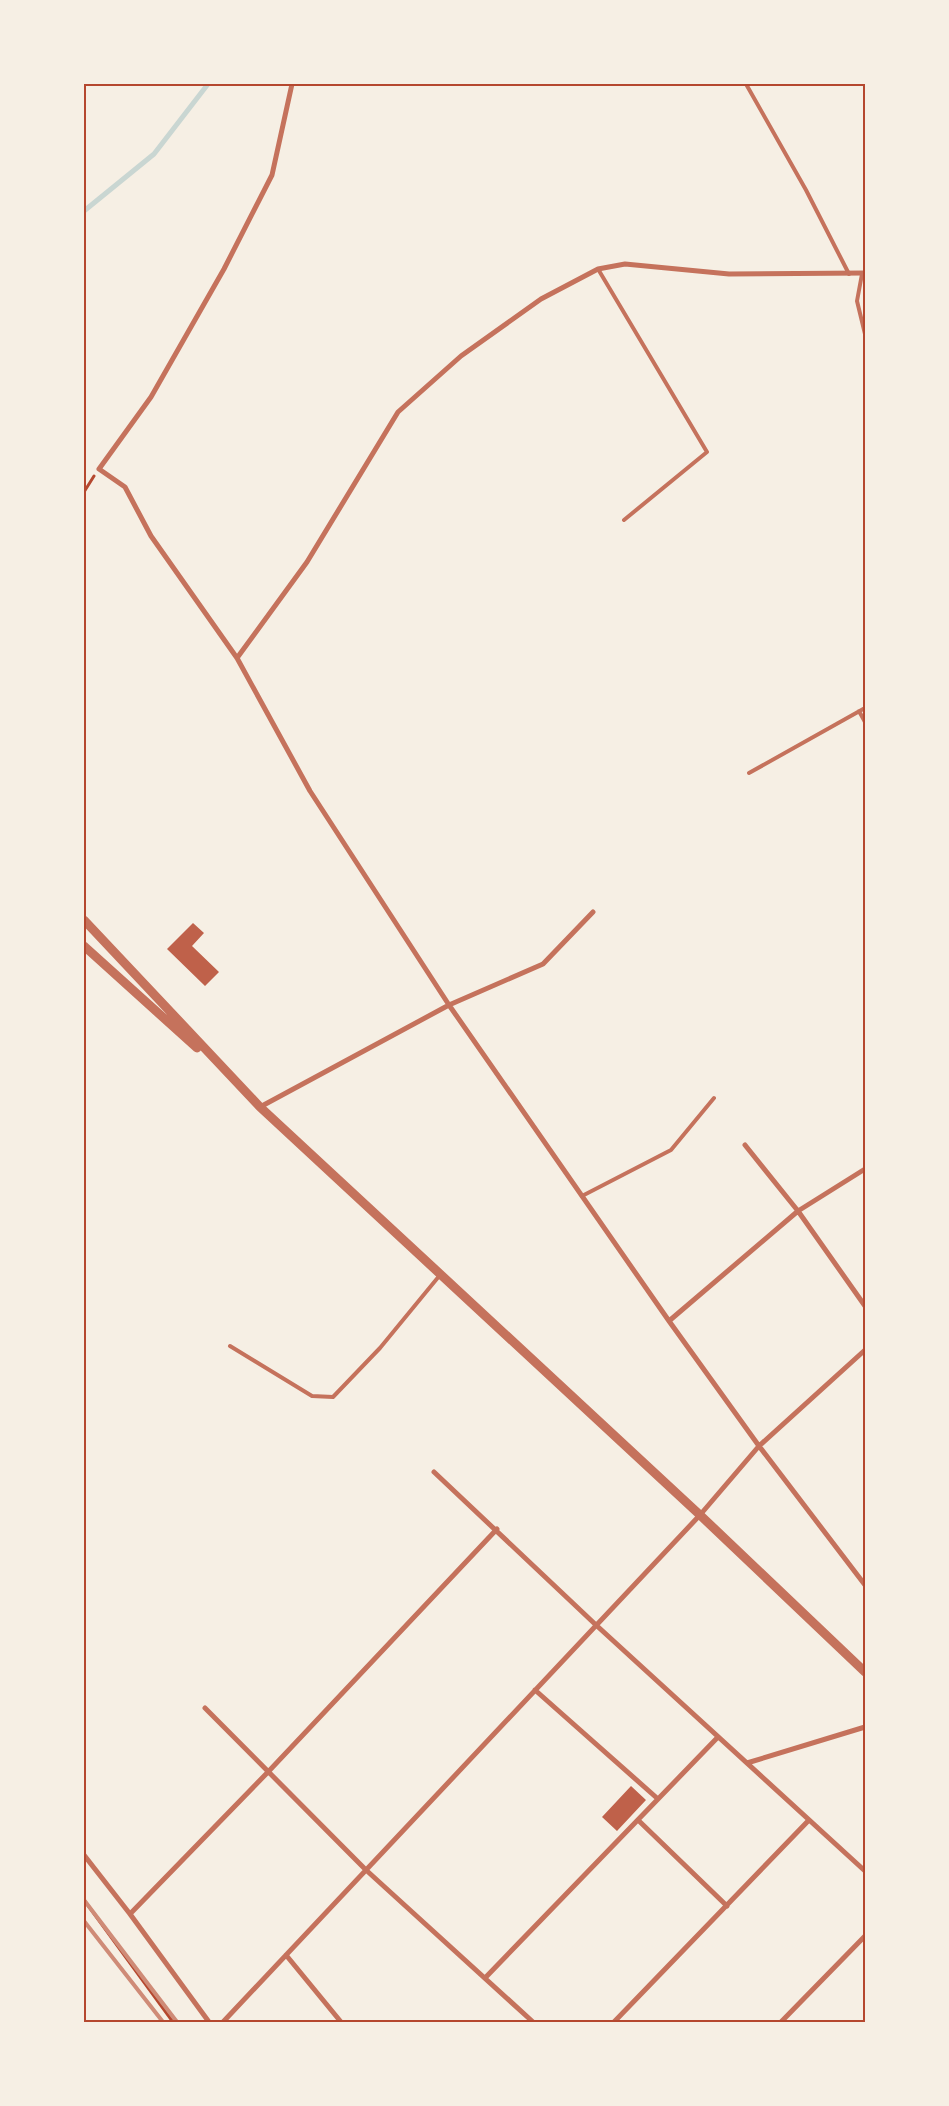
<svg xmlns="http://www.w3.org/2000/svg" width="949" height="2106" viewBox="0 0 949 2106" font-family="'Libre Baskerville',serif">
  <rect width="100%" height="100%" fill="#f6efe4"/>
  <g fill="none" stroke-linecap="round" stroke-linejoin="round">
    <path stroke="#c9d6d2" stroke-width="5" d="M84,211L154,154L208,84"/>
  </g>
  <path fill="#bf614a" d="M193,923L204,933L192,946L219,972L205,986L167,949Z
    M631,1786L646,1800L617,1831L602,1817Z"/>
  <g fill="none" stroke-linecap="round" stroke-linejoin="round">
    <path stroke="#b5482f" stroke-width="3" d="M84,492L94,476
      M84,1900L173,2022"/>
    <path stroke="#c5725c" stroke-width="4" d="M746,84L806,190L849,274
      M598,269L707,452L624,520
      M862,274L857,301L865,334
      M859,711L865,722
      M749,773L865,708
      M582,1196L671,1150L714,1098
      M230,1346L312,1396L333,1397L380,1348L440,1275"/>
    <path stroke="#c5725c" stroke-width="5" d="M292,84L272,175L224,269L151,397L99,469L125,487L151,536L237,658L310,791L449,1005L669,1321L759,1446L865,1585
      M237,658L307,562L398,412L461,356L541,299L598,269L625,264L729,274L865,273
      M260,1107L449,1005L543,964L593,912
      M745,1145L798,1211L865,1306
      M669,1321L798,1211L865,1169
      M434,1472L596,1625L865,1871
      M535,1690L658,1799
      M205,1708L366,1870L533,2022
      M747,1763L865,1727
      M638,1820L727,1906
      M84,1855L130,1914L209,2022
      M130,1914L268,1772L497,1529
      M286,1955L341,2022
      M485,1978L718,1737
      M223,2022L700,1515L759,1446L865,1350
      M614,2022L809,1820
      M781,2022L865,1936"/>
    <path stroke="#c5725c" stroke-width="9" d="M84,920L260,1107L700,1515L865,1672
      M84,946L197,1048"/>
    <path stroke="#cf8b77" stroke-width="4" d="M84,1900L177,2022
      M84,1921L163,2022"/>
  </g>
  <rect width="949" height="2106" fill="none" stroke="#f6efe4" stroke-width="170"/>
  <rect x="85" y="85" width="779" height="1936" fill="none" stroke="#b5482f" stroke-width="2"/>
</svg>
